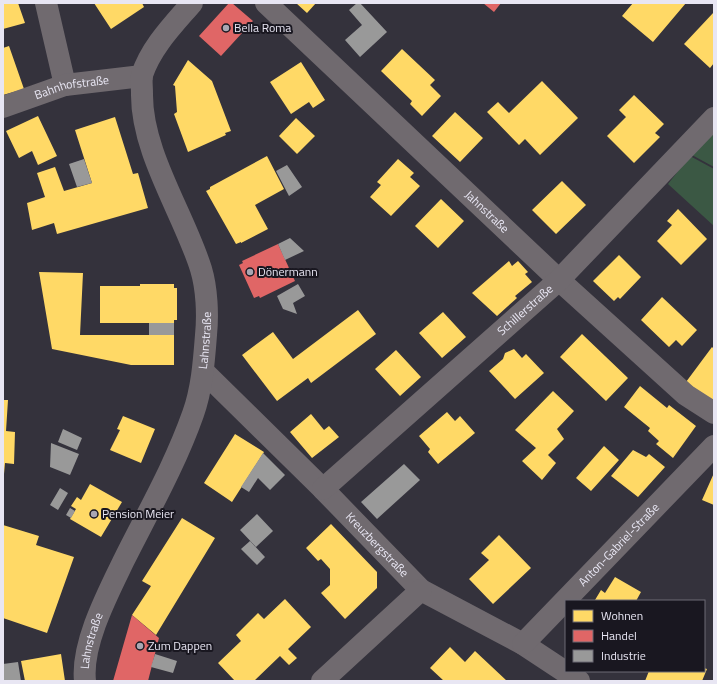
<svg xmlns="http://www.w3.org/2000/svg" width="717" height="684" viewBox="0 0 717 684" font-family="'Titillium Web',sans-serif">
  <rect width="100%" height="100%" fill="#34323c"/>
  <path fill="#3b5844" d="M714,133V167L692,155Z
    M690,156L714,169V226L668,184Z"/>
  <path fill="#ffd966" d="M3,3H18L25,23L3,29Z
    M94,3H142L144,7L111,29Z
    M296,3H316L307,13Z
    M633,3H686L653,42L622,16Z
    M714,12V63L710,68L684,44Z
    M9,46L24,89L3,95V48Z
    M402,49L435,80L430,85L441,96L422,116L410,104L412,101L381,71Z
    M188,60L212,81L231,131L225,133L226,135L188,152L174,114L177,112L175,86L173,85Z
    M301,62L325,100L313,108L309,102L291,114L270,82Z
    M542,81L578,118L540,155L525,139L519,145L487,112L498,102L509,113Z
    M634,95L664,124L655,133L660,137L634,163L607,136L626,117L619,110Z
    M455,112L483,138L460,162L432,136Z
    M38,116L57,156L38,165L32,151L19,158L6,131Z
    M115,117L133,174L138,173L148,208L57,234L54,223L32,230L27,203L45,197L37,173L55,167L64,191L92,183L75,130Z
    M296,118L315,136L297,154L279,136Z
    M267,156L284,189L255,205L268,229L241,243V242L236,244L206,191L210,189V187Z
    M398,159L414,173L410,177L420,186L391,216L370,197L381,185L377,182Z
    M562,181L586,205L556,234L532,210Z
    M441,199L464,221L438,248L415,226Z
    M678,209L707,239L681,265L657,241L672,225L667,221Z
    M619,255L641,277L620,299L618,297L614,301L593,281Z
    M509,261L512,266L518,261L528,272L525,274L532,282L515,296L517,298L497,316L472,293Z
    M39,272L83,273L80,335H174V365H131L52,349Z
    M140,284H174V288H177V320H174V323H100V286H140Z
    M662,297L697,330L682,346L676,340L669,347L641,320Z
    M358,310L376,334L311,383L308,378L277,401L242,355L273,332L293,359Z
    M443,312L466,337L442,358L419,333Z
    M582,334L628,378L606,401L560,357Z
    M712,347L714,349V402L686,382Z
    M514,349L522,358L526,354L544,373L515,399L489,371L503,359L505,353Z
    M396,350L421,377L400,396L375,369Z
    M640,386L667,408L669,405L696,426L673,458L656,444L659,441L648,431L650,428L624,407Z
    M553,391L574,411L557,429L564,439L548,455L556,463L542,480L522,461L536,448L515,430Z
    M3,400H8L6,431L15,432L14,464L5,463L4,474Z
    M447,412L455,421L460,416L475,433L438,464L428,452L430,449L419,436Z
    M311,414L324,430L329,426L339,437L312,458L290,432Z
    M123,416L155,429L141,463L110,450L120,430L117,429Z
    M235,434L264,452L232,502L204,483Z
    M604,446L619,460L591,491L576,478Z
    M633,450L646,457L649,454L665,467L638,497L611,476Z
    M714,473V505L702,500Z
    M90,484L122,502L101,537L70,519L76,509L71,506L77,497L81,500Z
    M182,518L215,538L156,635L132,615L151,586L142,581Z
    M331,524L377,572V588L345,619L321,593L330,585V569L321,559L318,561L306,548Z
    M3,525L39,536L36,545L74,557L47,633L3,618Z
    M499,535L531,568L493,604L469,579L489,560L481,553Z
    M615,577L641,592L636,601L595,600L601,590L605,593Z
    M285,599L311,627L288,649L297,658L289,665L280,656L254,681H235L218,663L241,641L236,635L258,613L264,619Z
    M450,647L465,662L475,651L507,681H444L430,668Z
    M61,654L65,681H25L21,661Z
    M704,668L707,669L702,681H645L649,671H704Z"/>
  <path fill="#e06666" d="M229,3H232L253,21L221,56L199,36Z
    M483,3H501L494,12Z
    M278,244L295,281L260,298L259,296L254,298L239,265L243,263L242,261Z
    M132,615L159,638L148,681H113Z"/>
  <path fill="#999" d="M357,3H360L387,32L360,57L345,40L362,25L349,10Z
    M84,159L92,183L77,187L69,164Z
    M287,165L302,187L289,196L276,171Z
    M290,238L304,251L285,260L278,244Z
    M298,284L305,296L293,303L297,314L283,309L277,296Z
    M149,323H174V335H149Z
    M63,429L82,438L77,450L58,442Z
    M51,443L79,454L70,475L50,467Z
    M263,453L285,475L270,490L258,478L249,492L241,487Z
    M404,464L420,480L377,519L361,502Z
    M60,488L68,493L58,510L50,505Z
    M70,508L75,511L71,518L66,515Z
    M257,514L273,531L256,547L240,530Z
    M250,541L265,557L257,565L241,549Z
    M155,654L177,661L173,673L151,667Z
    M18,662L21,681H3V664Z"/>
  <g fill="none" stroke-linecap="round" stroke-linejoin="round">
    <g stroke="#706a6f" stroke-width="22">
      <path d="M46,3L65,85"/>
      <path id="s1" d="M266,3L559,280L686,395L714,413"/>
      <path id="s2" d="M3,107L65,85L142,76"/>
      <path id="s3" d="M203,371L323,489L421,590L523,644L579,681"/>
      <path id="s4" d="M323,489L559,280L714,118"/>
      <path id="s5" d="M523,644L714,446"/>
      <path id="s6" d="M85,681C81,644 108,593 124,560C148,512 175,465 193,414C202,389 204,361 206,335C208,315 207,289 201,269C184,214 141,152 142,93C142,87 141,80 142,75C151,47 174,24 192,3"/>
      <path d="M322,681L421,590"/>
    </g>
  </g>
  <g fill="#a9a7b3" stroke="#191720" stroke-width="1.5">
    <circle cx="226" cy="28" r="4"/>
    <circle cx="250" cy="272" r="4"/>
    <circle cx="94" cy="514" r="4"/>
    <circle cx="140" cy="646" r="4"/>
  </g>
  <g text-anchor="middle" stroke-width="4" stroke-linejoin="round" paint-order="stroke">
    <g font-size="12" fill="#e8e6f3" stroke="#191720" text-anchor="start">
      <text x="234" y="32">Bella Roma</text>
      <text x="258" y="276">Dönermann</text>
      <text x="102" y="518">Pension Meier</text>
      <text x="148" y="650">Zum Dappen</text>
    </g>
    <g font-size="12" fill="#e8e6f3" stroke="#191720">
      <text dy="4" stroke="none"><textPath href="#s2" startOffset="72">Bahnhofstraße</textPath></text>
      <text dy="4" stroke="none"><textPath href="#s1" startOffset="304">Jahnstraße</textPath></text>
      <text dy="4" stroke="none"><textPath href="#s4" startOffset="270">Schillerstraße</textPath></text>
      <text dy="4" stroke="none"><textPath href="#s6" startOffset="365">Lahnstraße</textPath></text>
      <text dy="4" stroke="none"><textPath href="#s3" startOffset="246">Kreuzbergstraße</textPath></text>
      <text dy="4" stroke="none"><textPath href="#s5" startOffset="138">Anton-Gabriel-Straße</textPath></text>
      <text dy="4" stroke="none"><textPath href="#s6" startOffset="41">Lahnstraße</textPath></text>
    </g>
  </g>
  <rect width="717" height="684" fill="none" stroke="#e8e6f3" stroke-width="8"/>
  <rect x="565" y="600" width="140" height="72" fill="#191720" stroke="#6c6a74"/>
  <rect x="573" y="610" width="20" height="12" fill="#ffd966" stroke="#6c6a74"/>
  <text x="601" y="620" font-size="12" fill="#e8e6f3">Wohnen</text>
  <rect x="573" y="630" width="20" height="12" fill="#e06666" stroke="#6c6a74"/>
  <text x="601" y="640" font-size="12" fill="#e8e6f3">Handel</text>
  <rect x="573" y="650" width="20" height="12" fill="#999999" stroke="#6c6a74"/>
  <text x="601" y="660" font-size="12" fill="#e8e6f3">Industrie</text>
</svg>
